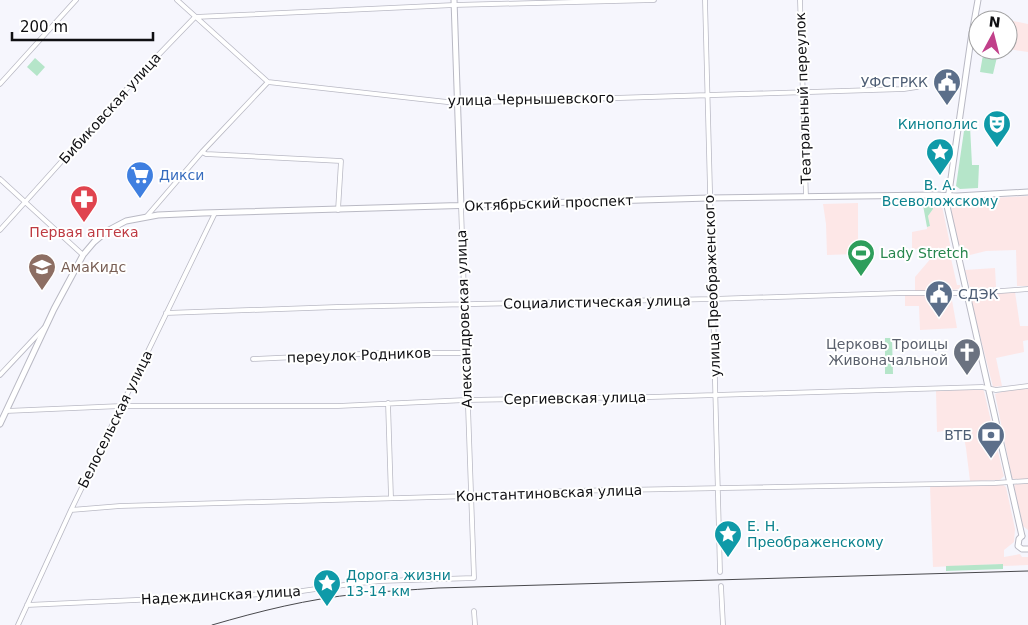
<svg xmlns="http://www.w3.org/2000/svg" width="1028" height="625" viewBox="0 0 1028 625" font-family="'DejaVu Sans',sans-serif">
  <rect width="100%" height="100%" fill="#f6f6fd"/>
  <path fill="#fde7e7" d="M1008,20L1028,24V52L1008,49Z
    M1028,196V286H1017L1016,250L986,251L962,257L952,215L951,205L955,200Z
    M933,197L939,199L942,206L950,244V254L957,285H960V287L959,289L946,291L915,292V277L932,257L930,246L912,250V232L927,229V227L930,226L928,216L933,209Z
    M858,203V247L856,254L827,255L826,224L823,204Z
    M995,268L996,287L973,290L970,288L965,270Z
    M1015,292L1020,326H1028V340L1023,341L1024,352L996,358L1002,386L993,387L971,300L972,297L974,295Z
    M905,295H951L957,328L920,330L919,306H905Z
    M1028,388V479L1016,480L1012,478L995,394L1008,390Z
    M982,389L984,391L1003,473L1004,476L1000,480L970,481L966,448L962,428L937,432L936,391Z
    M1028,483V530L1023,526L1014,486L1016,484Z
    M1002,484L1006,487L1015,529L1014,542L1004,550V557L1020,554L1022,557H1028V565L1003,566V564L933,567L930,486Z"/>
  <path fill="#b5e5c9" d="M983,55L997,57L993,74L980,72Z
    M35,58L45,67L37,76L27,67Z
    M965,124L970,126L972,165H979L978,188L960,189L956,186Z
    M922,200H933V209L928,216L930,226L927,227Z
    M885,338H892L893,374H885Z
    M1003,564V569L946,571V566Z"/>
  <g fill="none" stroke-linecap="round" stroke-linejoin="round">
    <g stroke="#b9b9c4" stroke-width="5.5">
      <path id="minor" d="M177,0L268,82
        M705,0L720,572
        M800,0L806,197
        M0,84L76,0
        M202,152L206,154L341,161L338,210
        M0,179L83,255
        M147,216L202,152L268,82L456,103L904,89L917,87
        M0,230L141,73L195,17L454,5L654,0
        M166,313L337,307L713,299L901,293H974L1028,289
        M253,359L383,353H465
        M0,375L44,328
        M388,403L391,498
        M6,411L121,406H338L466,400L651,397L982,387L996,390L1028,386
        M71,510L120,506L470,496L567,491L995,483L1028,481
        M721,586L723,625
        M27,605L288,593L351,584L380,581L474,578L461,206
        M474,611L475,625
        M18,625L71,510L215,213"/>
    </g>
    <g stroke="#b9b9c4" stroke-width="7">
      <path id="tertiary" d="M454,0L461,206
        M978,0L971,39L947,206L1022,536
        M0,424L54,309L83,255L94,242L107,231L126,221L158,215L203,213L709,198L936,195L957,196L1028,192
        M1022,536L1019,539L1018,546L1022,549H1028"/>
    </g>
    <use href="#minor" stroke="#fff" stroke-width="4"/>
    <use href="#tertiary" stroke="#fff" stroke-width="5"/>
    <path stroke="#49494d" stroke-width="1" d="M212,625C260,611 308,599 358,594C384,591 411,590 438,588L1028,571"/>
  </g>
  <defs>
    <g id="civic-pin" transform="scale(1.4375)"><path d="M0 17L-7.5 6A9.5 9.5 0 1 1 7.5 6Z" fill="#5c6f8a" stroke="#fff"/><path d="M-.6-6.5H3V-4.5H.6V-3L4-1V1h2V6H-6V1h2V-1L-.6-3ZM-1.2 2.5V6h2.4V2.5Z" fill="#fff"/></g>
    <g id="theatre-pin" transform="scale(1.4375)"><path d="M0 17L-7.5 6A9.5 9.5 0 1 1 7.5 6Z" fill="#0f9aa8" stroke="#fff"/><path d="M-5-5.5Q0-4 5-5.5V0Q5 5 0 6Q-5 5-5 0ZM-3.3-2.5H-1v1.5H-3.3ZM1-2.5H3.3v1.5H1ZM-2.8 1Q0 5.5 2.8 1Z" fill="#fff"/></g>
    <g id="sight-pin" transform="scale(1.4375)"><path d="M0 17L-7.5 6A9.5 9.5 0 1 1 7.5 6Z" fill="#0f9aa8" stroke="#fff"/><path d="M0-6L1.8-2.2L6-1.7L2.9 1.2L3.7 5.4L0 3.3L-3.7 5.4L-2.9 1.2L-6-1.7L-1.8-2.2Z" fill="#fff"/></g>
    <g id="supermarket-pin" transform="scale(1.4375)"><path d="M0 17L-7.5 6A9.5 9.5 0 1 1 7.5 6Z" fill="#3f7fe0" stroke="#fff"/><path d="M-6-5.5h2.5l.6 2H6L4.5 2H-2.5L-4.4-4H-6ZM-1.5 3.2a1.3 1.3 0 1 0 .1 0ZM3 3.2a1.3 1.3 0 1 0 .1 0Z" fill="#fff"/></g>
    <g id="pharmacy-pin" transform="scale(1.4375)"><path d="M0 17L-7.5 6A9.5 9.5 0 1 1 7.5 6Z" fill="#e0444e" stroke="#fff"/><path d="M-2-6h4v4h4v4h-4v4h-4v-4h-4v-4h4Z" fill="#fff"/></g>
    <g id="stadium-pin" transform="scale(1.4375)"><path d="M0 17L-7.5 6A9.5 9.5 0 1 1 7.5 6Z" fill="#2e9e5b" stroke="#fff"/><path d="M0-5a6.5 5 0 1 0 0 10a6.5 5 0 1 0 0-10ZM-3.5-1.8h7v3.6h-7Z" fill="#fff"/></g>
    <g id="school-pin" transform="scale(1.4375)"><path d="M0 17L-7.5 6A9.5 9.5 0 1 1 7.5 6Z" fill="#8d6e63" stroke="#fff"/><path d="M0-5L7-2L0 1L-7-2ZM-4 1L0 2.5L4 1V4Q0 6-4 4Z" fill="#fff"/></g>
    <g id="church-pin" transform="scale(1.4375)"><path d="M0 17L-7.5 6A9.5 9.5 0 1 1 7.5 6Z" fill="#6b7280" stroke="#fff"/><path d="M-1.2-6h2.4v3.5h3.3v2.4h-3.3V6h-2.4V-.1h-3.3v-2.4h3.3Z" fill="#fff"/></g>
    <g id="bank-pin" transform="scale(1.4375)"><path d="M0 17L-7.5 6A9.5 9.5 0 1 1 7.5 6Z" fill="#5c6f8a" stroke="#fff"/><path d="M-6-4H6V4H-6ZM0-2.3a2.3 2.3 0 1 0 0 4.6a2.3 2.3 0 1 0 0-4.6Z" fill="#fff"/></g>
  </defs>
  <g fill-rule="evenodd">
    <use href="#civic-pin" x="947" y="82"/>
    <use href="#theatre-pin" x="997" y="124"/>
    <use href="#sight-pin" x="940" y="152"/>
    <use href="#supermarket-pin" x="140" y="175"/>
    <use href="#pharmacy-pin" x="84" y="199"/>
    <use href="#stadium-pin" x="861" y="253"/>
    <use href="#school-pin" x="42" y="267"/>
    <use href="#civic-pin" x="939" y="294"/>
    <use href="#church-pin" x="967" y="352"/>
    <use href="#bank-pin" x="991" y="435"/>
    <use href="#sight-pin" x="728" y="534"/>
    <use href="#sight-pin" x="327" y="583"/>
  </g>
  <g text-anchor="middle" stroke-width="4" stroke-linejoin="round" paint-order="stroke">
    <g font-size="14" fill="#4e5e75" stroke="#fff" text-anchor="end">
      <text x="928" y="87">УФСГРКК</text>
      <text x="958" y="299" text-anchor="start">СДЭК</text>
      <text x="972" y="440">ВТБ</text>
    </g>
    <g font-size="14" fill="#0f0f12" stroke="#fff">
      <text transform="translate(803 98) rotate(-92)" y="5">Театральный переулок</text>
      <text transform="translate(531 99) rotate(-1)" y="5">улица Чернышевского</text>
      <text transform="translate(110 108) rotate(-48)" y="5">Бибиковская улица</text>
      <text transform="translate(549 203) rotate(-2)" y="5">Октябрьский проспект</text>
      <text transform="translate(712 286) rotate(-92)" y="5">улица Преображенского</text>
      <text transform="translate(597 302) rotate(-1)" y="5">Социалистическая улица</text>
      <text transform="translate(464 319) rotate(-92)" y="5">Александровская улица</text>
      <text transform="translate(359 355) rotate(-2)" y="5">переулок Родников</text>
      <text transform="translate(575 398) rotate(-1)" y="5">Сергиевская улица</text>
      <text transform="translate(115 419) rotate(-64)" y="5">Белосельская улица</text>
      <text transform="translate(549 493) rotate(-2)" y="5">Константиновская улица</text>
      <text transform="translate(221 595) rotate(-3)" y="5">Надеждинская улица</text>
    </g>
    <g font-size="14" fill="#0d838f" stroke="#fff" text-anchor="start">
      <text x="978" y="129" text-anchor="end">Кинополис</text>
      <text x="940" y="190" text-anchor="middle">В. А.<tspan x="940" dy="16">Всеволожскому</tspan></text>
      <text x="747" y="531">Е. Н.<tspan x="747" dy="16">Преображенскому</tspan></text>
      <text x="346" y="580">Дорога жизни<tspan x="346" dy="16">13-14 км</tspan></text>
    </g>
    <g font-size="14" fill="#366cbe" stroke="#fff" text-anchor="start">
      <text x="159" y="180">Дикси</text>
    </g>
    <g font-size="14" fill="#be3a42" stroke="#fff">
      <text x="84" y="237">Первая аптека</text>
    </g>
    <g font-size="14" fill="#27864d" stroke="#fff" text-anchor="start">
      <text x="880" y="258">Lady Stretch</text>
    </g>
    <g font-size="14" fill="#785e54" stroke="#fff" text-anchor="start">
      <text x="61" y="272">АмаКидс</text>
    </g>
    <g font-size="14" fill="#5b616d" stroke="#fff" text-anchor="end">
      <text x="948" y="349">Церковь Троицы<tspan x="948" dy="16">Живоначальной</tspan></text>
    </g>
  </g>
  <g transform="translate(993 35) rotate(7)"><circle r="24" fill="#ffffff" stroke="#9f9fa0"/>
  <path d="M0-4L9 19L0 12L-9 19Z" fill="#c1408a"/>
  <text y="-8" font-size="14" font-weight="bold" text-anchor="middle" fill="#0f0f12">N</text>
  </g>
  <path d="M12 32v8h141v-8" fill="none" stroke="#0f0f12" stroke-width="2.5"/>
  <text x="20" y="32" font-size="15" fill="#0f0f12" stroke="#ffffff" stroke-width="4" paint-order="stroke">200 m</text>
</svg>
